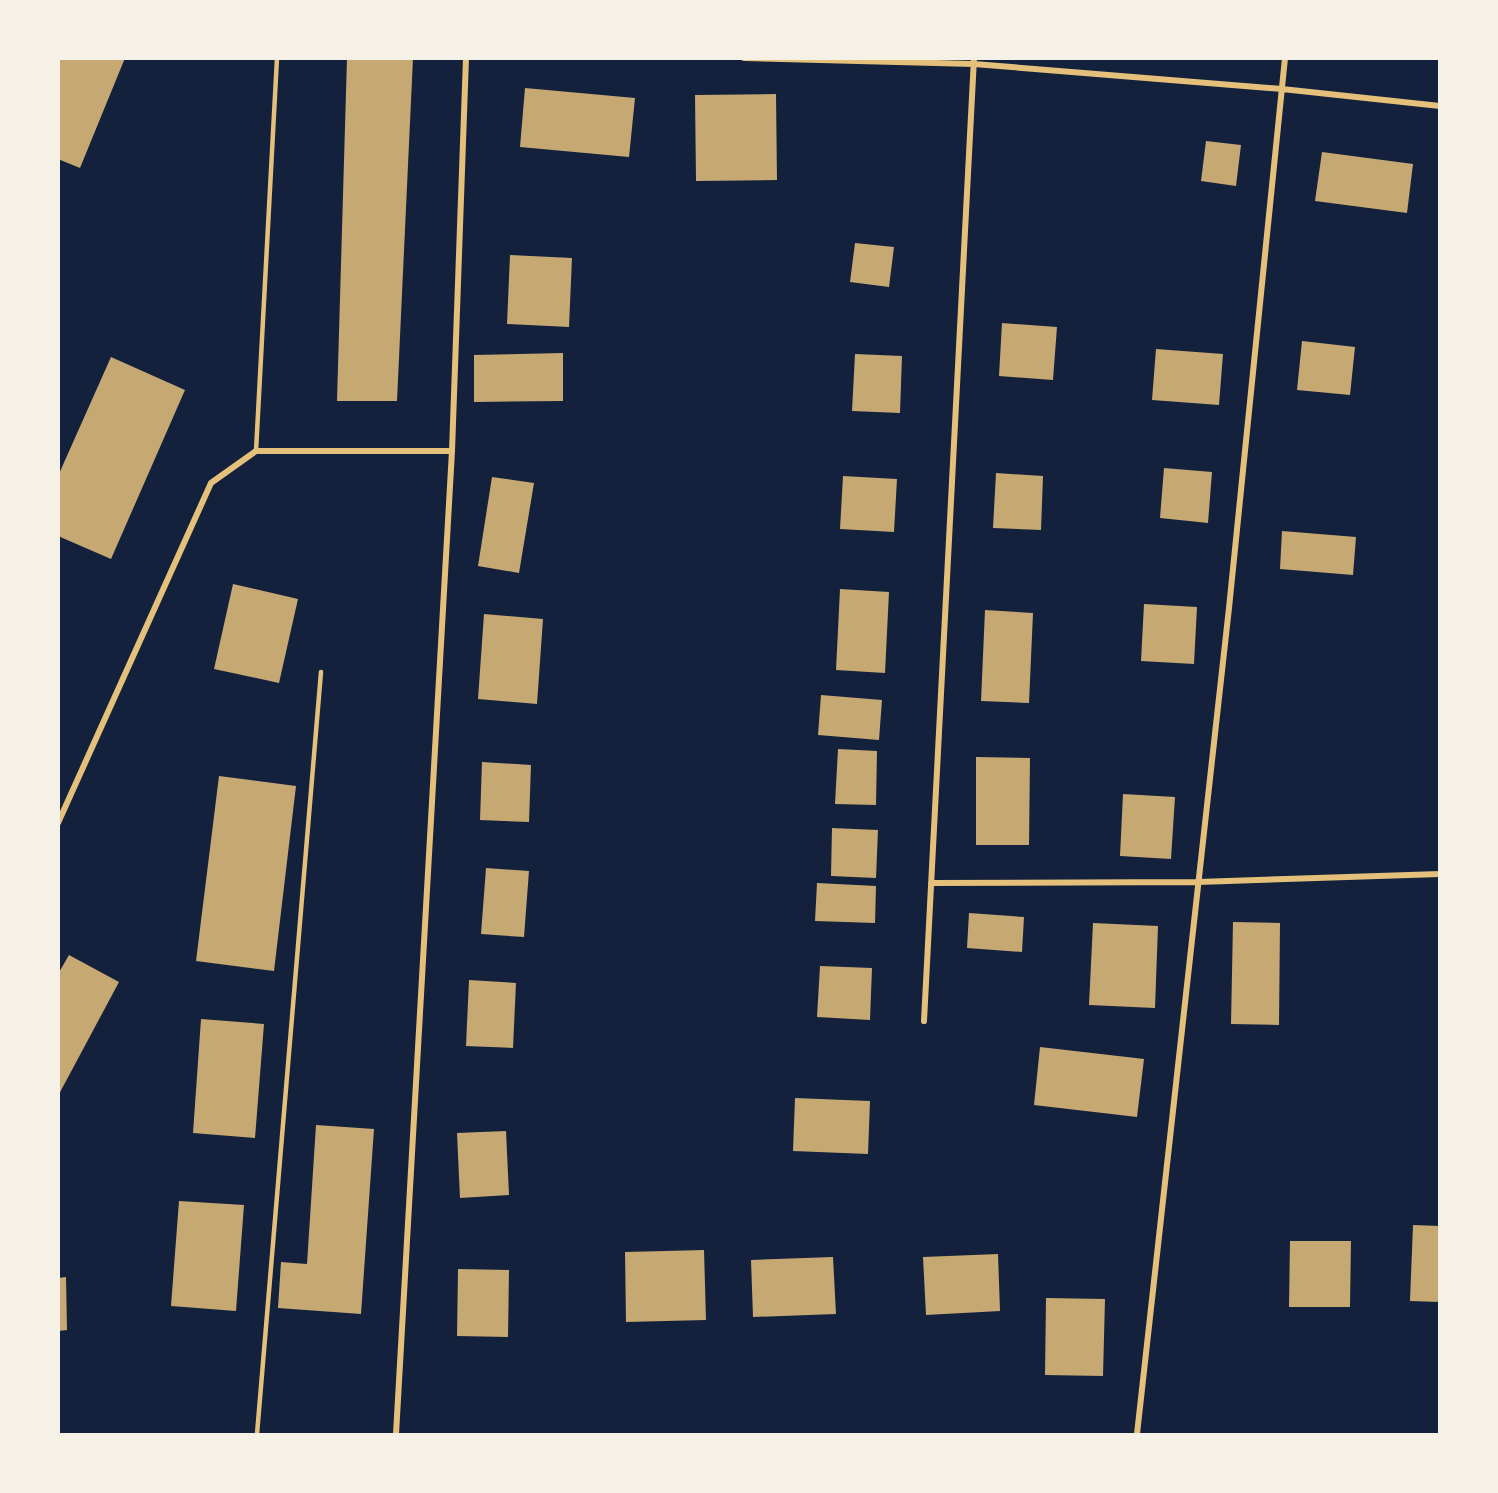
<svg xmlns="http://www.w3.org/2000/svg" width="1498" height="1493" viewBox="0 0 1498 1493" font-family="Georgia,serif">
  <rect width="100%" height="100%" fill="#14213d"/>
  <path fill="#c6a872" d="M58,58H125L80,168L58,159Z
    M347,58H413L397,401H337Z
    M525,88L635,98L629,157L520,147Z
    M776,94L777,180L696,181L695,95Z
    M1206,141L1241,145L1236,186L1201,181Z
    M1322,152L1413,164L1407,213L1315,201Z
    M855,243L894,247L889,287L850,282Z
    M510,255L572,258L569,327L507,324Z
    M1002,323L1057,327L1053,380L999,376Z
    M1302,341L1355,347L1350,395L1297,390Z
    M1156,349L1223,354L1219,405L1152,400Z
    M563,353V401L474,402V355Z
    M855,354L902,356L900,413L852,411Z
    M111,357L185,390L111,559L58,536V476Z
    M1164,468L1212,472L1208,523L1160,518Z
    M996,473L1043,476L1041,530L993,528Z
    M843,476L897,479L894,532L840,529Z
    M492,477L534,483L519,573L478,566Z
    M1282,531L1356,537L1353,575L1280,569Z
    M233,584L298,599L279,683L214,669Z
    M840,589L889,592L885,673L836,670Z
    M1144,604L1197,607L1194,664L1141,661Z
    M985,610L1033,613L1029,703L981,701Z
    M484,614L543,619L537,704L478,699Z
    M821,695L882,700L879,740L818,735Z
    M838,749L877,751L876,805L835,804Z
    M976,757L1030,758L1029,845H976Z
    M482,762L531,765L529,822L480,820Z
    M219,776L296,786L274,971L196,961Z
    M1123,794L1175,797L1171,859L1120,856Z
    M832,828L878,830L876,878L831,876Z
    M486,868L529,871L524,937L481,934Z
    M817,883L876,886L875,923L815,921Z
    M969,913L1024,917L1022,952L967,948Z
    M1233,922L1280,923L1279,1025L1231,1024Z
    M1093,923L1158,926L1155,1008L1089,1005Z
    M69,955L119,982L58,1096V974Z
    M820,966L872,968L870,1020L817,1017Z
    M469,980L516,983L513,1048L466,1046Z
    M201,1019L264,1024L255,1138L193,1133Z
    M1040,1047L1144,1059L1137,1117L1034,1105Z
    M795,1098L870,1101L868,1154L793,1151Z
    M316,1125L374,1129L361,1314L278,1308L281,1262L307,1264Z
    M506,1131L509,1195L460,1198L457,1133Z
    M179,1201L244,1205L236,1311L171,1306Z
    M1413,1225L1440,1226V1302L1410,1301Z
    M1290,1241H1351L1350,1307H1289Z
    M704,1250L706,1320L626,1322L625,1252Z
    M998,1254L1000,1311L926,1315L923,1257Z
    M833,1257L836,1314L753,1317L751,1260Z
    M458,1269L509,1270L508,1337L457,1336Z
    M66,1277L67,1330L58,1331V1278Z
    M1046,1298L1105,1299L1103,1376L1045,1375Z"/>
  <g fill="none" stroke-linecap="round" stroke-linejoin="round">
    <path stroke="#e5c07b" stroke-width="4.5" d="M256,451L277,58
      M257,1434L321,672"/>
    <path stroke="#e5c07b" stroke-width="6" d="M744,58L974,64L1282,89L1440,106
      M58,823L211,483L256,451H452
      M931,883L1198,882L1440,874
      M924,1021L974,58
      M396,1434L452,451L466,58
      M1137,1434L1229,608L1285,58"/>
  </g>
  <rect width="1498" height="1493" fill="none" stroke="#f6f1e7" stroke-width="120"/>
</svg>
